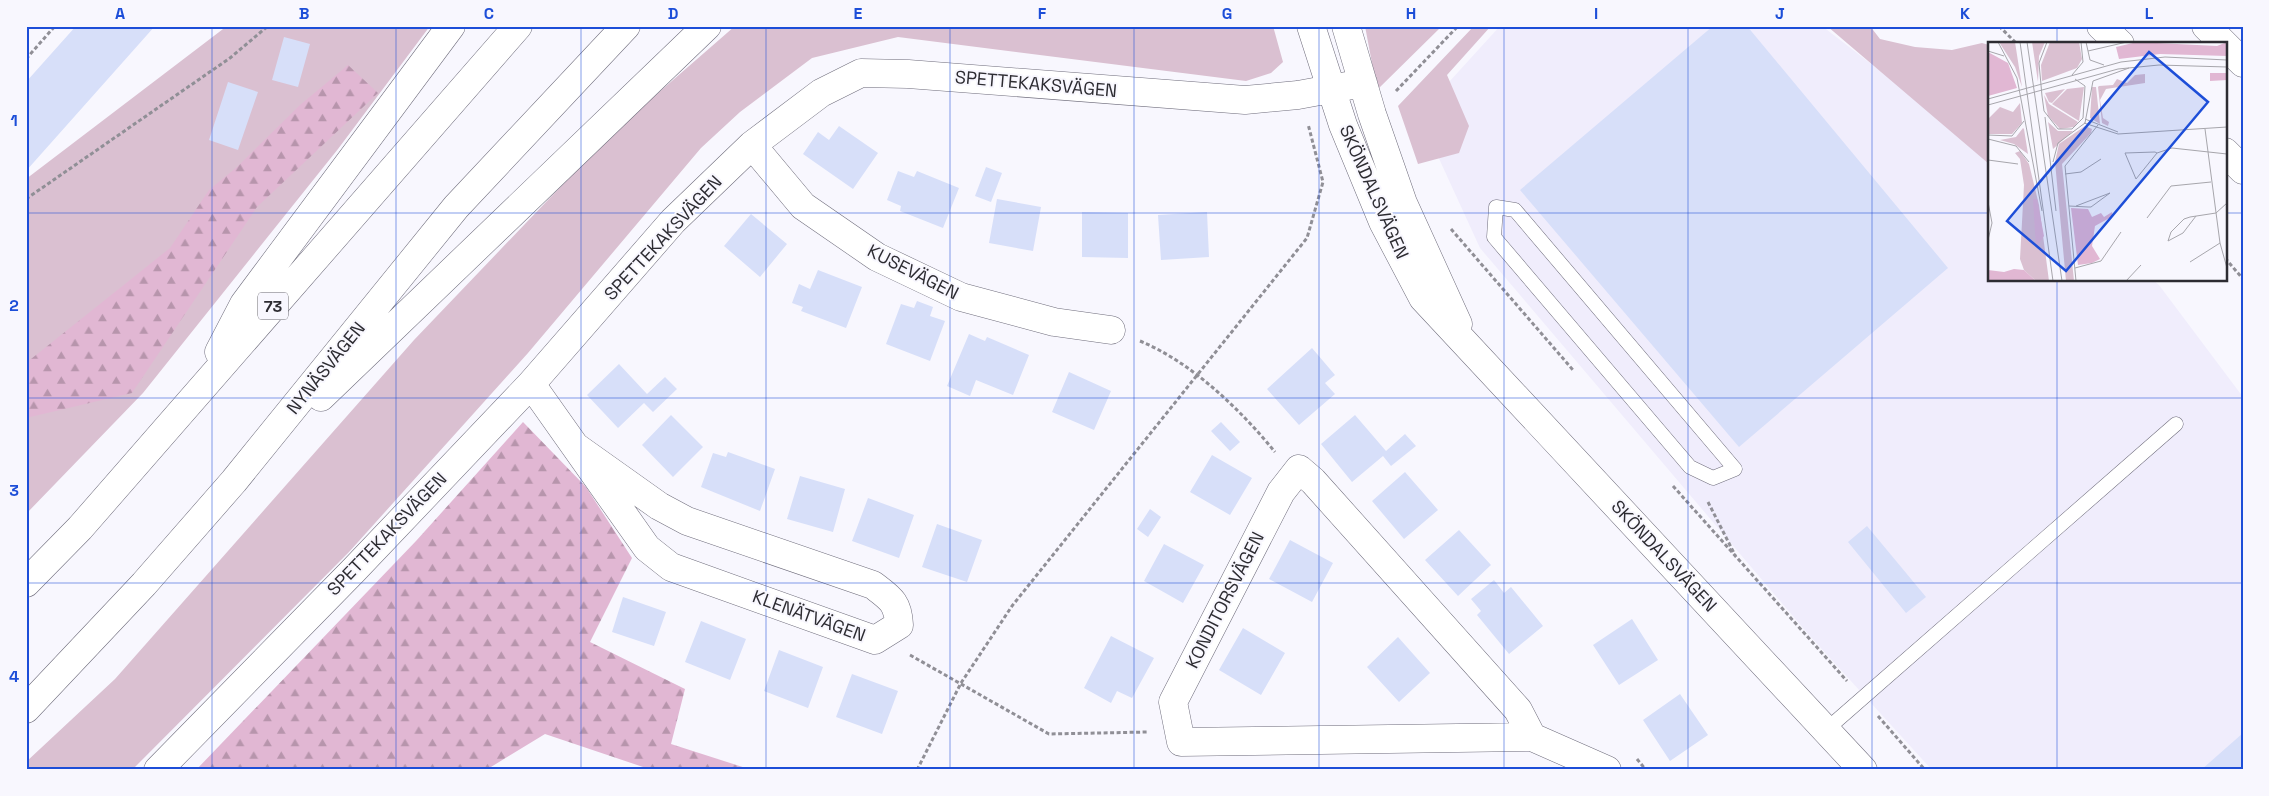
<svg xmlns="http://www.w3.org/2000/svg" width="2269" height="796" viewBox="0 0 2269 796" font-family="'Space Grotesk',sans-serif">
  <defs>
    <pattern id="forest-firs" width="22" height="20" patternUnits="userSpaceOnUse" patternTransform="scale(1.25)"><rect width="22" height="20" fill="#e1b7d3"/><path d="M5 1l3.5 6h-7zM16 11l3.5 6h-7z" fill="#b795ac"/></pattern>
  </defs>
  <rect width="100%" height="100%" fill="#f8f7fe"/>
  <path fill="#f0edfc" d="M1500,26H1822L1989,155V280H2153L2159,285L2243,397V770H1932L1809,635L1480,248L1419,115Z"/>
  <path fill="#dac0d1" d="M227,26H430L338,149L143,393L26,514V179Z
    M735,26H1273L1283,62L1271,73L1246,81L898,37L812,58L740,112L701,148L528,353L349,552L132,770H26V762L115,679L414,340L611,134Z
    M1365,26H1442L1377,90Z
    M1474,26H1491L1447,75L1469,126L1459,153L1418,164L1398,106Z
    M1827,26H1870L1880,39L1915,47L1952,50L1982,43L1989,45V164Z"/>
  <path fill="url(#forest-firs)" d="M348,65L378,93L257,207L132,393L26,418V363L170,248L209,190L237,167L300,105Z
    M523,422L586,487L632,558L590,642L685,689L671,744L752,770H652L545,734L486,770H196L416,541Z"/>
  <path fill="#d7dff9" d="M76,26H155L26,171V82Z
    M1713,26H1747L1948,268L1739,447L1520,190Z
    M284,37L310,44L298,87L272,80Z
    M228,82L258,92L238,150L209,140Z
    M839,126L878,153L853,189L803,154L818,132L829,140Z
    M986,167L1002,173L991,202L975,196Z
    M898,171L914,177L917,171L959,188L943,228L900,211L901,206L887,200Z
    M997,199L1041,207L1033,251L989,243Z
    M1082,212L1128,213V258L1082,257Z
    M1207,212L1209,257L1161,260L1158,215Z
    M751,214L787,244L760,277L724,246Z
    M818,270L862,287L846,328L801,311L803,307L792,303L799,284L810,289Z
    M917,301L933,307L930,316L945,321L930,361L886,344L901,304L914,308Z
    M969,334L985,341L987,337L1029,355L1013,395L976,380L970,396L947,386Z
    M1312,348L1335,375L1325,383L1335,394L1299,425L1267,389Z
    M619,364L647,394L665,377L677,389L653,412L644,403L618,428L587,395Z
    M1069,372L1111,391L1094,430L1052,412Z
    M671,415L703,447L673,477L642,445Z
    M1355,415L1386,451L1405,434L1416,446L1391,466L1383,456L1352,482L1321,444Z
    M1221,422L1240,442L1230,451L1211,431Z
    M728,452L775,469L760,511L701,487L713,453L726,457Z
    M1212,455L1252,478L1230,515L1190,492Z
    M1405,472L1438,510L1404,539L1372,501Z
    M800,476L845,489L833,532L787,519Z
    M868,498L914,515L899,558L852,541Z
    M1150,509L1161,517L1148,537L1137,529Z
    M937,524L982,540L967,582L922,567Z
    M1867,526L1926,597L1906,613L1848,542Z
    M1459,530L1491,565L1458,596L1425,560Z
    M1290,540L1333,563L1312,602L1269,579Z
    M1164,544L1204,565L1183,603L1144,581Z
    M1494,580L1504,593L1511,587L1543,626L1509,654L1477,615L1481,611L1471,599Z
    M623,597L666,612L654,646L612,632Z
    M1632,619L1658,660L1619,685L1593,645Z
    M701,621L746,639L730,680L685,662Z
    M1243,628L1285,653L1261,695L1219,670Z
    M1111,636L1154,658L1132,698L1117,691L1111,703L1084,688Z
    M1398,637L1430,673L1399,702L1367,667Z
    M779,650L823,667L808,708L764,691Z
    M852,674L898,691L882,734L836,717Z
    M1680,694L1708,735L1670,761L1643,720Z
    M2243,733V770H2201Z"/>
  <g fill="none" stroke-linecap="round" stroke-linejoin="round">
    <g stroke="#6f6d7c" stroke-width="15">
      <path id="lane" d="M1496,207L1515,210L1735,469L1713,478L1690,467L1494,237Z
        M1826,730L2176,424"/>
    </g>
    <g stroke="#6f6d7c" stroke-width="29">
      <path id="street" d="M1311,26L1343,125L1383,222L1423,298L1863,770
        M1346,26L1372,114L1403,203L1458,324
        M752,145L803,206L877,257L961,297L1054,322L1111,330
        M531,384L647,548L671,567L875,640L899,625C898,602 890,598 873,585L687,521L659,506L576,447
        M1299,469L1313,481L1518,710L1532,737L1181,742L1173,702L1281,492Z
        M1532,737L1607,770
        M158,770L353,571L531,384L673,221L752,145L821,93L861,73L908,74L1245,100L1298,95L1363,83"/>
    </g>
    <g stroke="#6f6d7c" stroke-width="29">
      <path id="secondary" d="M2101,26L2120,44
        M2206,26L2224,44
        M2225,45L2243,63
        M2225,152L2243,170"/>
    </g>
    <g stroke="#6f6d7c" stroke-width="29">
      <path id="highway" d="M219,352L244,304L451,26
        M321,397L707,26
        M26,583L80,528L518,26
        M26,709L144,584L234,481L456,207L626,26"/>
    </g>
    <path stroke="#908f96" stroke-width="3" stroke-dasharray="4 2.5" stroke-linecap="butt" d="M1999,26L2017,44
      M26,59L55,26
      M1396,91L1458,26
      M26,199L230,58L268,26
      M1451,229L1573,370
      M2225,258L2243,279
      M1140,341C1191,362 1240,409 1275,452
      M1673,486L1847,681
      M1708,502L1736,557
      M910,655L1049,734L1148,732
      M1878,716L1925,770
      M1637,759L1646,770
      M917,770L961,683L1012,606L1307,238L1323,182L1308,124"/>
    <use href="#lane" stroke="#fff" stroke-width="14"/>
    <use href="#street" stroke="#fff" stroke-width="28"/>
    <use href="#secondary" stroke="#fff" stroke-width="28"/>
    <use href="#highway" stroke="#fff" stroke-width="28"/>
  </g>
  <path fill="none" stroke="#1d4ed8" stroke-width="1" stroke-opacity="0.55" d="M212,26V770M396,26V770M581,26V770M766,26V770M950,26V770M1134,26V770M1319,26V770M1504,26V770M1688,26V770M1872,26V770M2057,26V44M26,213H1989M2225,213H2243M2057,280V770M26,398H2243M26,583H2243"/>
  <g text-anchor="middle" stroke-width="4" stroke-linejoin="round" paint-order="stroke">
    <rect fill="#f8f7fe" stroke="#6a696f" stroke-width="1" x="258" y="292.5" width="30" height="27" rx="4"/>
    <g font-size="16" font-weight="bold" fill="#2d2c32">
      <text x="273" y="312">73</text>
    </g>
    <g font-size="18" fill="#2d2c32" stroke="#f8f7fe">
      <text transform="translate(1036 84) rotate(5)" y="6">SPETTEKAKSVÄGEN</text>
      <text transform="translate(1374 192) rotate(66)" y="6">SKÖNDALSVÄGEN</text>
      <text transform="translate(663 238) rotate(-47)" y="6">SPETTEKAKSVÄGEN</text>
      <text transform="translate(913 272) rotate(27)" y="6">KUSEVÄGEN</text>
      <text transform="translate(326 368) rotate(-51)" y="6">NYNÄSVÄGEN</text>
      <text transform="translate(387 534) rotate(-46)" y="6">SPETTEKAKSVÄGEN</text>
      <text transform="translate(1664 556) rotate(47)" y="6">SKÖNDALSVÄGEN</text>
      <text transform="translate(1225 600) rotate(-63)" y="6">KONDITORSVÄGEN</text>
      <text transform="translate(809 616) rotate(20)" y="6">KLENÄTVÄGEN</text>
    </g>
  </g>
  <g transform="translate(1988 42)">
    <rect width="239" height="239" fill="#f8f7fe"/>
    <path d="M11,0H27L34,45L27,25ZM44,0H57L51,14L50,40ZM62,0H91L94,17L89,26L54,39L53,23ZM157,32V41L118,47L112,58L115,76L121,80L120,84L114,81L110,45L111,44L125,43L129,37L139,41L147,33ZM96,45L91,79L64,62L79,47ZM104,45H108L112,82L102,76ZM77,47L64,61L61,60L57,51ZM56,53L61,62L90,80L86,85L72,87L60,74ZM32,61L34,81L24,92H0V77L12,65L25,70ZM60,80L70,89H85L65,107ZM97,84L104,87L103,91L74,122L86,239H78L67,120L71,102ZM35,86L36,87L40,112L26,102L12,98L28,95ZM32,109L41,122L51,163L61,239H48L36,228L32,217L36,143L32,117L27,111Z" fill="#dac0d1"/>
    <path d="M149,0L229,4L239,0V14L172,12L131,17L128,5ZM0,10L20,21L29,46L0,54ZM222,31H239V38L222,39ZM45,157H49L56,194L48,206ZM83,166L100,167L104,175L113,171L116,175L124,170L125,174L107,184L104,204L112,217L104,221L90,223ZM26,227L36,228L48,239H0V228L16,230Z" fill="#e1b7d3"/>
    <path fill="none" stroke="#a7a6ac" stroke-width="1" d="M10,0L29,36L54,169M32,0L65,239M39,0L74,239M59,0L51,21L54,54L56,69L70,87H84L95,76L97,44L87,37M98,0L102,18L116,23M0,9L16,14M100,9L139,0M84,33L95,20L93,0M0,57L133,20L177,15L239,18M0,63L130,27L171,23L239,25M57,75L68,169M97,77L130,90M96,81L130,92L239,85M217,87L232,201L239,226M0,93L24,94L36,79M0,97L28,104L41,120M137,111L167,110L169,111L148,137ZM169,111L184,106L239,112M0,118L30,122M65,120L70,101L97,81L105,39L141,26M77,132L93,130L113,117M0,160L4,181L0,198M81,164L100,165H103L122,151L88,164M208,174L195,191L180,199L183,190L196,177L202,175L228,171L239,161M159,176L183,144L223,140M202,220L232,201M87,226L113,219L133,190M88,239L77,124L110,83M138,239L153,223"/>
    <path fill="#1d4ed8" fill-opacity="0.15" stroke="#1d4ed8" stroke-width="2.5" d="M161,10L220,60L78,229L19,179Z"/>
    <rect width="239" height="239" fill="none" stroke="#2d2c32" stroke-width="2.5"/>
  </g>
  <rect width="2269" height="796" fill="none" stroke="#f8f7fe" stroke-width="55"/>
  <rect x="28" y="28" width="2214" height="740" fill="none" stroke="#1d4ed8" stroke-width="2"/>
  <g font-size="16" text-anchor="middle" font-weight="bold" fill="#1d4ed8">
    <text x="120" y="19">A</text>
    <text x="304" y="19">B</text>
    <text x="489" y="19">C</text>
    <text x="673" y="19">D</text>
    <text x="858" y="19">E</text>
    <text x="1042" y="19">F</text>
    <text x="1227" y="19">G</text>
    <text x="1411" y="19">H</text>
    <text x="1596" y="19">I</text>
    <text x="1780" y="19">J</text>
    <text x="1965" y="19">K</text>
    <text x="2149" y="19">L</text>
    <text x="14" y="126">1</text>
    <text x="14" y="311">2</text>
    <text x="14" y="496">3</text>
    <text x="14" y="682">4</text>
  </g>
</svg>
